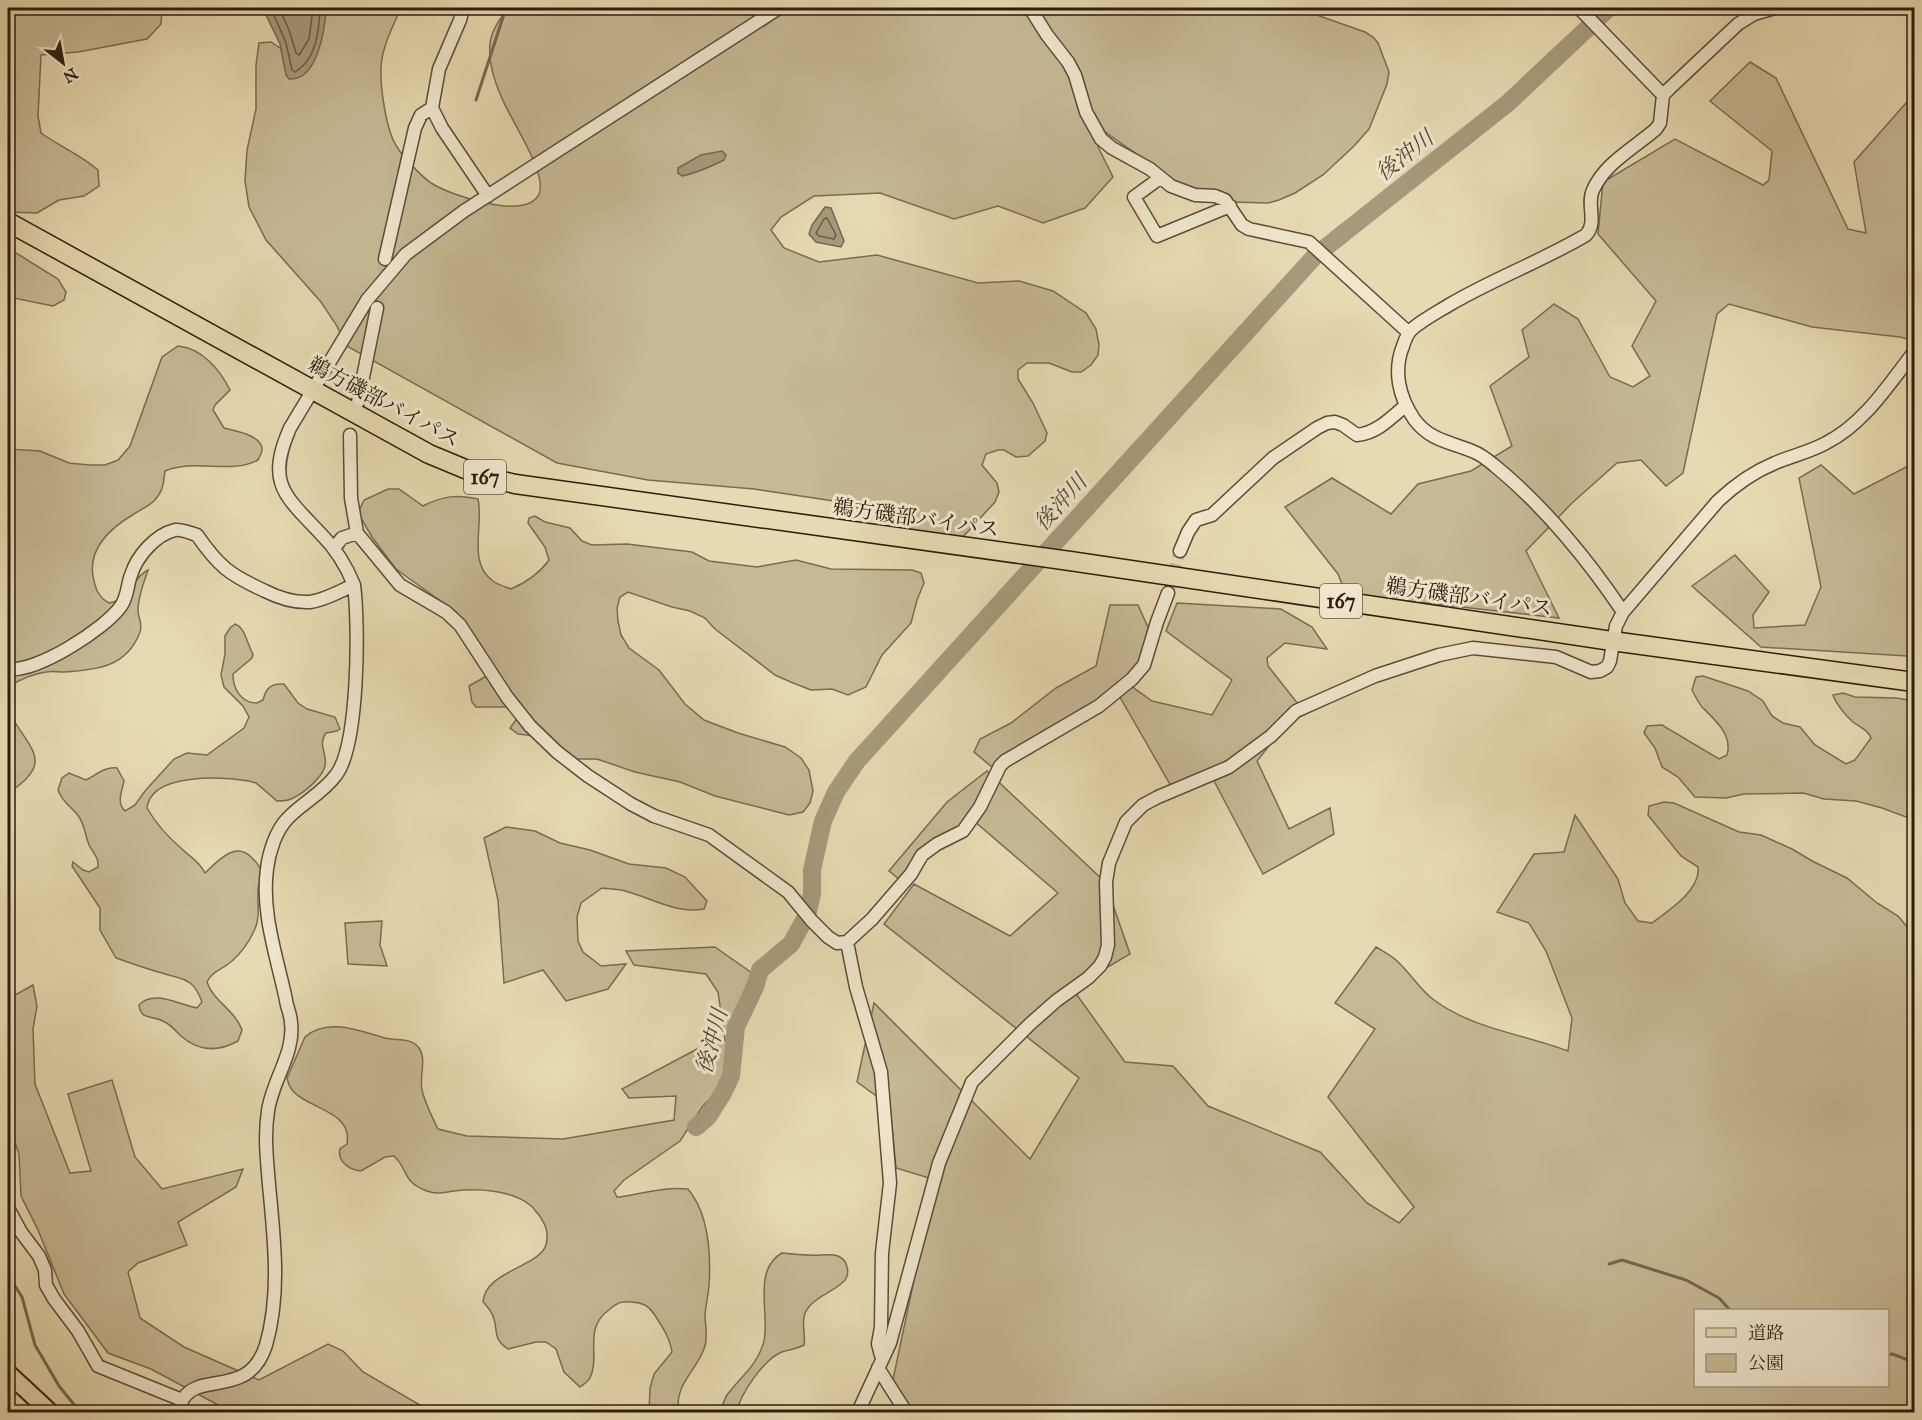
<svg xmlns="http://www.w3.org/2000/svg" width="1922" height="1420" viewBox="0 0 1922 1420" font-family="'IM FELL Great Primer','Noto Serif JP',serif">
  <rect width="100%" height="100%" fill="#e7d9b1"/>
  <filter id="stains"><feTurbulence type="fractalNoise" baseFrequency=".00333" numOctaves="4"/><feColorMatrix values="0 0 0 0 .2 0 0 0 0 .09 0 0 0 0 .02 0 0 0 .5 -.17"/></filter>
  <radialGradient id="worn" r=".72"><stop offset=".6" stop-color="#630" stop-opacity="0"/><stop offset="1" stop-color="#630" stop-opacity=".3"/></radialGradient>
  <path fill="#c7b995" stroke="#7a6b52" stroke-width="1.5" fill-rule="evenodd" d="M8,8H162L161,24L147,39L78,52L41,55L38,116L41,133C59,146 81,155 98,170L99,186L84,196L59,200L37,213L8,212Z
    M322,8H401C393,26 382,47 381,67C380,86 386,131 397,147C403,157 421,176 431,183C450,195 522,220 538,196C551,177 508,116 501,96C494,80 488,62 490,44C491,30 501,18 508,8H1150L1158,15L1188,8H1297L1365,32L1373,37L1378,43L1389,72L1387,84L1369,129L1354,146L1323,175L1295,193L1279,200L1268,203L1231,202L1200,198L1102,130L1098,147L1113,177L1085,208L1043,223L998,206L954,219L880,193L814,196L781,217L771,230L784,248L819,262L877,255L978,283L1019,281L1053,291L1086,313L1096,329L1099,345L1098,355L1091,365L1081,372H1072L1049,363H1027L1018,370V379L1033,403L1047,433L1045,441L1028,456L1016,457L1004,450H998L986,454L982,465L997,483L999,492L995,502L962,538L917,533L888,517L834,501L754,489L648,480L557,463L345,345L337,326L321,302L266,240L249,207L245,181L247,150L256,109V65L259,43L271,42L286,52Z
    M1750,62L1776,78L1848,229L1866,233L1854,162L1914,94V341L1900,337L1812,327L1729,304L1717,314L1683,473L1666,486L1641,460L1617,463L1572,503L1526,551L1559,618L1346,594L1338,574L1285,507L1332,478L1391,514L1418,484L1471,471L1512,446L1490,386L1529,357L1522,330L1554,304L1578,319L1610,377L1633,387L1650,376L1632,346L1656,301L1598,234L1603,182L1675,139L1763,185L1769,180L1772,151L1710,101Z
    M8,248L58,279L66,292L64,300L53,306L8,297Z
    M178,346C202,348 220,370 230,390L215,405L213,410L224,428C234,431 263,435 262,450C262,453 259,457 258,460C230,475 195,458 165,471C163,484 164,490 154,501C149,506 140,510 134,514C112,527 88,547 93,576C95,588 98,597 109,603C129,600 133,577 148,570C144,582 138,597 138,610C138,618 143,624 140,632C127,667 97,670 64,672C58,672 52,671 46,672C32,674 19,680 8,687V449L40,451L69,463L89,465H105L118,460L130,446L162,357Z
    M1914,463V651L1907,656L1761,647L1692,586L1735,555L1769,592L1753,615L1754,628L1805,625L1821,587L1799,478L1821,465L1854,494Z
    M388,489H399L423,506C442,496 458,494 478,499C484,525 467,563 493,581C498,585 506,587 511,589C527,582 539,574 549,560L545,547L528,523L529,518L535,516L545,522L570,528L582,541L592,545L627,544L692,552L709,561L757,567L796,560L831,569L912,570L921,573L924,583L917,600L911,623L882,655L866,687L848,695L832,689L811,690L793,683L775,675L715,629L705,618L690,611L672,607L628,592L620,597L617,608L618,621L621,635L629,648L659,670L685,704L704,720L738,733L785,747L801,758L809,770L813,791L810,803L803,812L789,815L715,796L680,782L635,772L597,759H575L535,736L518,734L510,728L518,717L512,707H476L472,702L469,686L485,677L491,667L456,612L396,569L372,537L358,513L364,500Z
    M1177,603L1281,609L1312,627L1327,649L1285,643L1267,658L1268,666L1298,704L1332,693L1335,700L1287,723L1257,761L1289,829L1330,808L1334,834L1263,874L1213,779L1171,786L1117,692L992,767L974,752L980,739L1011,723L1056,688L1096,666L1110,605H1138L1155,643L1132,681L1134,688L1152,701L1212,715L1232,680L1166,631Z
    M235,624C246,628 247,645 253,654L252,658L233,674C233,689 241,703 257,703L263,700C266,688 271,683 284,684L298,703L307,709L335,717L340,729L337,731L326,733C317,745 328,754 325,766C322,778 303,794 291,799C287,801 282,801 277,801L256,783L249,781C224,777 151,772 147,808C156,824 168,837 182,849C191,858 199,861 205,873C216,863 235,840 251,857C255,861 261,866 261,872C262,878 258,884 258,890C257,904 261,917 254,931C249,942 241,953 232,961C223,969 212,971 207,982C213,1001 235,1010 242,1030L238,1041C218,1052 199,1052 181,1036C176,1031 170,1024 163,1021C152,1015 141,1021 139,1005C154,989 179,1005 197,1008L202,1002C193,977 183,980 162,973C147,969 131,963 116,958L100,930V908L72,866L73,862L83,870L89,872L98,867C99,857 93,853 89,845C85,835 85,826 79,817C72,807 62,802 58,790L62,778L69,773L86,780C96,775 106,766 117,768L124,781C122,791 116,803 125,811L135,805L145,791L174,759L187,753L207,755L244,728L249,717L243,706L224,687L221,675L225,654V636L230,628Z
    M1703,676L1748,691L1763,701L1772,716L1783,723L1800,727L1815,745L1846,764L1855,760L1871,738C1867,729 1861,728 1853,722C1846,716 1836,704 1833,695L1843,693L1855,697L1896,698L1914,701V820L1882,808L1856,801L1824,799L1803,793L1744,794L1726,798L1695,797L1678,777L1662,767L1655,748L1644,733L1647,726L1662,725L1719,759L1727,755C1733,735 1715,720 1702,707C1698,702 1695,696 1692,690L1696,677Z
    M8,710C27,748 58,761 8,793Z
    M987,771L1105,882L1130,954L1072,988L1125,1062L1173,1066L1208,1106L1320,1152L1367,1203L1399,1223L1414,1207L1328,1097L1375,1029L1335,1003L1376,947C1384,952 1393,956 1399,963C1411,974 1421,991 1434,1000C1473,1029 1523,1034 1568,1051L1572,1018L1546,951L1529,923L1497,912L1534,854L1564,852L1575,815L1618,879L1625,903L1638,921L1652,923C1668,911 1701,890 1698,867L1681,856L1648,815L1649,806L1664,802L1674,803L1739,832L1761,835L1792,849L1814,862L1847,878L1877,903L1898,916L1914,935V1104L1910,1105L1909,1110L1914,1116V1412H907L891,1389L918,1261L939,1181L896,1168L890,1106L857,1082L874,1003L1030,1159L1079,1078L884,924L914,884L1010,936L1058,893L974,821L928,843L901,881L889,871L947,802ZM1696,1310H1888V1386H1696Z
    M506,827L535,831L560,843L590,850L629,864L666,868L685,877L707,901L704,909C676,914 652,898 625,891C618,889 609,889 602,888L581,903L577,917L578,941L583,952L601,966L626,964L608,989L566,1001L543,970L504,983L498,900L484,838Z
    M382,921L380,945L387,966L348,964L345,923Z
    M715,947L752,973L734,1015L724,1075L711,1098L703,1106L680,1141L624,1180L614,1191L617,1197H620C643,1193 664,1187 688,1189C709,1214 711,1254 709,1286C708,1295 706,1305 705,1314C705,1324 708,1336 705,1346C698,1370 673,1385 679,1412H649L650,1388L654,1374L672,1352C670,1338 662,1326 654,1314C649,1306 640,1302 631,1302C621,1301 617,1303 610,1309C582,1329 601,1354 590,1378C588,1382 584,1384 580,1387L564,1372L556,1349L546,1342H536L508,1349C493,1339 498,1333 494,1319C492,1312 488,1307 483,1302C485,1271 539,1267 546,1245C549,1233 546,1225 539,1215C536,1212 533,1207 530,1205C511,1190 477,1188 454,1191C445,1192 437,1195 427,1191C401,1181 409,1170 394,1156L385,1157L361,1171C350,1170 337,1162 340,1149L347,1144C353,1111 308,1109 293,1091C290,1088 288,1082 287,1078L305,1037C327,1017 360,1031 385,1038C397,1041 411,1037 419,1048C427,1060 419,1076 422,1090C425,1103 432,1117 438,1129L467,1136L563,1139L674,1120L676,1096L629,1098L622,1089L697,1049L725,1040L718,992L706,974L634,965L626,951Z
    M33,985L37,1006L33,1029L35,1084L70,1173L91,1171L68,1094L112,1080L135,1157L162,1189L243,1169L236,1187L178,1222L187,1245L138,1263L128,1272L140,1318L184,1347L259,1380L328,1344L343,1351L363,1372L432,1412H240L220,1406L151,1369L108,1353L64,1294L38,1230L21,1196L19,1154L8,1124V999Z
    M782,1253C791,1254 800,1255 810,1255C818,1256 830,1253 838,1256C849,1261 851,1276 842,1283C831,1293 812,1298 805,1313C801,1324 806,1334 804,1345C795,1350 790,1349 782,1352C764,1359 740,1394 737,1412H720C722,1407 724,1400 727,1395C741,1376 758,1365 764,1341C770,1314 752,1270 782,1253Z"/>
  <path fill="#a7997a" stroke="#76674f" stroke-width="1.5" d="M267,8H326C325,28 318,81 289,79L286,75L280,44L265,13Z
    M722,151L726,155L724,160C710,167 697,173 682,176L678,173V168L701,155Z
    M825,207L831,208L844,241L841,247L816,242L809,234L812,225Z"/>
  <g fill="none" stroke-linecap="round" stroke-linejoin="round">
    <path stroke="#6a5b44" stroke-width="1.5" d="M271,8L286,43L292,70L295,72C317,59 319,30 320,8
      M279,8L289,30L296,53L299,55L309,39L313,8
      M827,218L836,235L834,239L819,236L816,233L824,219Z"/>
    <path stroke="#76674f" stroke-width="3" d="M476,100L506,8
      M1609,1264L1622,1260L1686,1280L1719,1298L1730,1310
      M8,1275L22,1297L35,1345L59,1386L80,1412
      M1888,1355L1892,1354L1914,1362
      M166,1411L167,1412"/>
    <path stroke="#a7997a" stroke-width="18" d="M696,1127L708,1117L723,1093L731,1076L736,1027L755,987L760,970L791,944L807,915L812,894V870L823,821L836,792L857,761L1316,255L1508,103L1609,8"/>
    <path stroke="#c2b390" stroke-width="12" stroke-dasharray="12 6" stroke-linecap="butt" d="M377,308L385,259
      M1168,593L1180,551"/>
    <g stroke="#5b4c37" stroke-width="15">
      <path id="minor" d="M1030,8L1047,35L1068,62L1075,75L1086,112L1101,139L1112,148L1150,169L1171,186L1195,195L1215,196L1225,200L1242,225L1249,229L1309,242L1408,332
        M1579,8L1663,95
        M432,108L442,128L488,196
        M1160,178L1134,197L1157,236L1230,206
        M385,259L415,128L421,115L432,108L439,69L460,20L463,8
        M358,402L377,308
        M350,435L351,498L357,533L400,585L446,612L460,625L507,697L530,726L557,752L588,776L631,804L654,816L709,835L788,892L812,921L828,937L837,943L847,942L872,919L911,874L922,855L937,844L963,831L980,807L1000,766L1005,761L1099,706L1132,679L1144,665L1157,622L1168,593
        M334,548L342,538L357,533
        M1180,551L1188,532L1196,520L1212,515L1273,458L1317,428L1327,423L1335,422L1343,425L1357,435C1377,433 1391,418 1406,405
        M1623,612C1589,561 1543,505 1495,466C1488,460 1480,454 1472,451C1450,442 1429,440 1414,419C1399,397 1393,371 1403,346C1405,340 1407,334 1411,330C1422,320 1436,313 1449,305C1493,279 1542,261 1586,235C1598,222 1586,205 1593,190C1605,163 1634,148 1656,129L1660,123L1663,95L1670,88L1738,24L1754,14L1775,8
        M8,669C36,673 105,629 121,606C128,596 127,585 131,575C137,556 155,535 175,530C182,529 190,533 197,535C219,567 230,575 265,591C279,598 293,603 310,602C325,600 340,591 354,585
        M847,942L856,987L881,1072L890,1183L882,1253L881,1327L878,1344L882,1359
        M8,1208L21,1232L39,1256L45,1270L46,1285L54,1299L78,1331L98,1366L182,1400
        M878,1368L906,1412
        M179,1412C180,1408 181,1403 183,1399C200,1371 249,1399 266,1345C281,1293 274,1238 269,1185C267,1160 264,1136 268,1111C272,1081 295,1053 291,1023C291,1015 287,1008 286,1000C277,957 261,913 267,869C269,852 276,830 288,818C302,803 323,793 336,775C359,745 359,624 354,585C346,565 336,549 321,534C284,495 266,483 290,428L367,300L406,254L464,211L779,8
        M858,1412L890,1343L939,1163L972,1082L1030,1024L1056,1001L1088,978L1100,966L1105,957L1108,945L1106,882L1109,863L1126,822L1143,805L1158,797L1229,767L1271,736L1296,711L1375,676L1439,655L1473,648L1556,657L1591,672L1600,671L1607,667L1610,661L1616,626L1623,612L1718,501C1735,485 1753,472 1775,463C1791,456 1810,452 1826,443C1864,424 1889,384 1914,352"/>
    </g>
    <g stroke="#2c1d0e" stroke-width="20">
      <path id="major" d="M8,1373L50,1412"/>
    </g>
    <g stroke="#2c1d0e" stroke-width="21">
      <path id="highway" d="M8,222L429,454L482,476L515,484L1070,561L1612,641L1914,682"/>
    </g>
    <use href="#minor" stroke="#efe6cc" stroke-width="12"/>
    <use href="#major" stroke="#e7d9b1" stroke-width="16"/>
    <use href="#highway" stroke="#e7d9b1" stroke-width="18"/>
  </g>
  <g text-anchor="middle" stroke-width="6" stroke-linejoin="round" paint-order="stroke">
    <g fill="#efe6cc" stroke="#665947" stroke-width="1.5">
      <rect x="464" y="460" width="42" height="34" rx="4.5"/>
      <rect x="1320" y="584" width="42" height="34" rx="4.5"/>
    </g>
    <g font-size="20" font-weight="bold" fill="#2c1d0e">
      <text x="485" y="484">167</text>
      <text x="1341" y="608">167</text>
    </g>
    <g font-size="21" fill="#2c1d0e" stroke="#efe6cc">
      <text transform="translate(384 402) rotate(28)" y="7">鵜方磯部バイパス</text>
      <text transform="translate(916 518) rotate(8)" y="7">鵜方磯部バイパス</text>
      <text transform="translate(1469 597) rotate(8)" y="7">鵜方磯部バイパス</text>
    </g>
    <g font-size="22" font-style="italic" fill="#574834" stroke="#efe6cc">
      <text transform="translate(1404 155) rotate(-38)" y="8">後沖川</text>
      <text transform="translate(1060 502) rotate(-48)" y="8">後沖川</text>
      <text transform="translate(711 1041) rotate(-75)" y="8">後沖川</text>
    </g>
  </g>
  <rect width="1922" height="1420" fill="none" stroke="#e7d9b1" stroke-width="30"/>
  <rect x="9" y="9" width="1904" height="1402" fill="none" stroke="#2c1d0e" stroke-width="3"/>
  <rect x="15" y="15" width="1892" height="1390" fill="none" stroke="#2c1d0e" stroke-width="1.5"/>
  <rect x="1694" y="1309" width="195" height="78" fill="#efe6cc" stroke="#a19680" stroke-width="1.5"/>
  <rect x="1706" y="1328" width="30" height="9" fill="#e7d9b1" stroke="#a19680" stroke-width="1.5"/>
  <text x="1748" y="1339" font-size="18" fill="#2c1d0e">道路</text>
  <rect x="1706" y="1354" width="30" height="18" fill="#c7b995" stroke="#a19680" stroke-width="1.5"/>
  <text x="1748" y="1369" font-size="18" fill="#2c1d0e">公園</text>
  <g transform="translate(63 63) rotate(149)" stroke="#efe6cc" stroke-width="4.5" paint-order="stroke">
  <path d="M0-4.5L10 22L0 15L-10 22Z" fill="#2c1d0e"/>
  <text y="-9" font-size="16" font-weight="bold" text-anchor="middle" fill="#2c1d0e">N</text>
  </g>
  <rect width="100%" height="100%" filter="url(#stains)"/>
  <rect width="100%" height="100%" fill="url(#worn)"/>
</svg>
